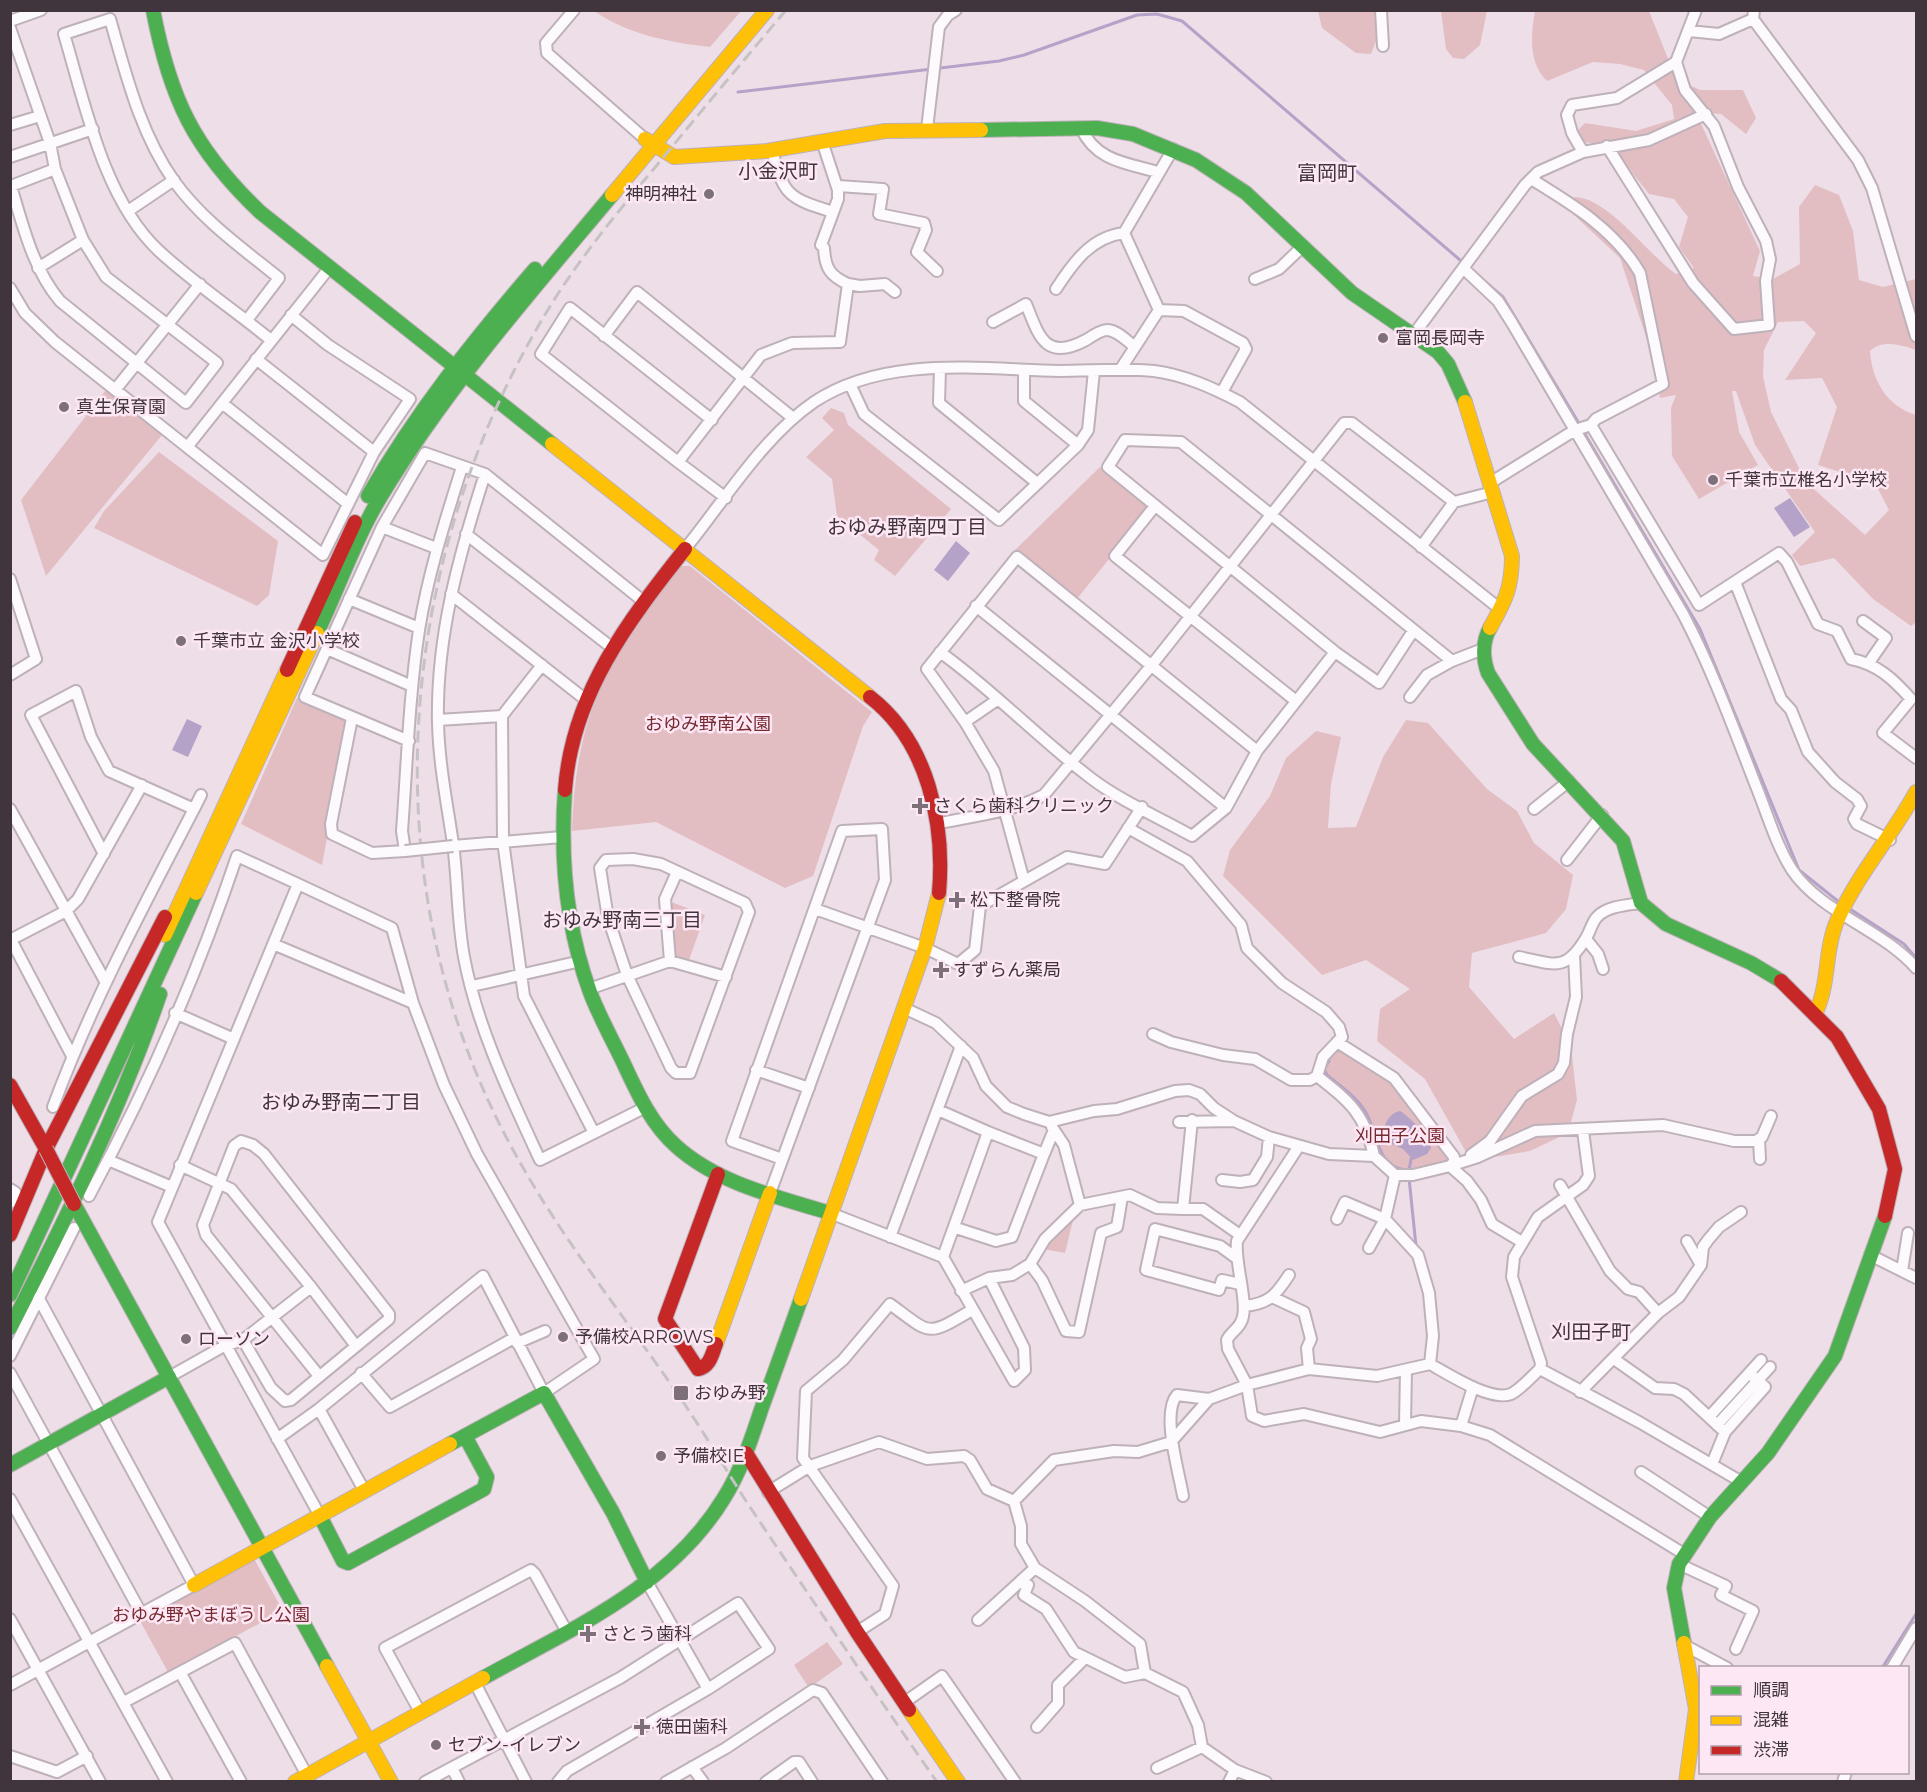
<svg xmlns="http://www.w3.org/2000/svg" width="1927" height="1792" viewBox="0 0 1927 1792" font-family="Montserrat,'Noto Sans JP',sans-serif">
  <rect width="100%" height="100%" fill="#eedee8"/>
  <path fill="#e2bec3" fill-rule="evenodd" d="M594,11H741L710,47C669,42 629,35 594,11Z
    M1318,11H1375L1376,41L1371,54L1356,53L1322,28Z
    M1441,11H1487L1480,45L1464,59L1453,58L1446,49Z
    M1535,11H1649L1676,79L1700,90H1743L1756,118L1746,134L1721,114L1696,113L1760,251L1753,276L1773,279L1800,264L1799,207L1815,185L1839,195L1853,231L1859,280L1883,287L1916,279V350C1902,345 1882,339 1870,351C1872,381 1887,406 1916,415V622L1911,626L1873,599L1834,558L1800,566L1792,555L1815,532L1755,445L1736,391H1732L1739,432L1758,465L1699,499L1672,456L1671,408L1676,395L1660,398L1649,346L1620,258L1573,214L1574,197C1608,197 1648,255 1676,274L1694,268L1679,247L1688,217L1674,199L1649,194L1623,161L1593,143L1567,141L1585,123L1636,131L1674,119L1672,105L1644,70L1620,64L1593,62L1547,81C1528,63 1531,34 1535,11ZM1804,321L1816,333L1785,380L1822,378L1837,407L1818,465L1875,483L1889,510L1865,535L1806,482L1771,412L1763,376L1764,350L1778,322Z
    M106,390L162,435L46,576L21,500Z
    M831,408L844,413L848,425L951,509L895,576L874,560L879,550L837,516L832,479L806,457L834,430L822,418Z
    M159,452L278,541L269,595L257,606L94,528L104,511Z
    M1100,467L1151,507L1076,600L1013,552Z
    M681,566H690L872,712L863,726L813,876L785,888L656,822L572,831C574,769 583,719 612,663C629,629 658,597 681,566Z
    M297,698L349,718L322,865L241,824Z
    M1406,720L1428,723L1487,789L1517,811L1534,843L1573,875L1566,909L1546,933L1472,953L1469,987L1514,1039L1554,1013L1571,1047L1577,1100L1568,1133L1530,1151L1471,1161L1425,1079L1377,1041L1380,1009L1410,989L1366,960L1322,975L1223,876L1230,850L1270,796L1286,758L1316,731L1341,737L1331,784L1328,828L1356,827L1383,757Z
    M669,901L705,915L689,960L674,956Z
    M1338,1046L1392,1080L1451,1157L1448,1162L1407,1173L1391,1170L1375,1149L1370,1128L1362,1112L1321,1074L1323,1065Z
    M1074,1216L1065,1253L1043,1249Z
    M253,1557L283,1611L168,1672L139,1619Z
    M827,1642L843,1664L809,1688L794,1665Z"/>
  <path fill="#b5a2c8" d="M1790,498L1810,527L1794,537L1774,508Z
    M956,541L970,553L948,581L934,570Z
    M187,719L202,726L188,757L172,750Z
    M1400,1111C1408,1115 1431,1139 1431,1148L1427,1154L1413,1160L1403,1149L1387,1142L1383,1137C1383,1127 1388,1113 1400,1111Z"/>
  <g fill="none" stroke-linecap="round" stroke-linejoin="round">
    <path stroke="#b5a2c8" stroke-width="3" d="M738,92L999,61L1024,55L1137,15L1157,14L1182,21L1503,297L1580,425
      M1583,431L1700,629L1799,870L1839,902
      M1850,909L1904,944L1916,958
      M1329,1061L1324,1069L1327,1075C1340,1086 1356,1096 1365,1111C1378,1131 1375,1166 1405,1170
      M1375,1135L1385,1139
      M1409,1171L1411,1159
      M1409,1178L1416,1246
      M1882,1668L1916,1614"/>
    <g stroke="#beb1b9" stroke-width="14">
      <path id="street" d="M574,10L546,43L547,53L645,139
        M1381,10L1383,46
        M1754,10L1753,19L1858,160L1872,188L1916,336
        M10,21L41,10
        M10,28L50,143L55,169L83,240L106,277L217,363L186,403L60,301C33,269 23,226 11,186L55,169
        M1689,31L1719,34L1753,19
        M10,125L40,116
        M1081,128C1096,161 1126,163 1158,172
        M927,129L939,27L948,15L956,10
        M822,141L838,190V199L821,245L824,248C825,268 830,276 848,284
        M1607,146L1693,283L1734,329L1769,325L1766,281L1770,259L1766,241L1738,187L1714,126L1685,90L1676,62
        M772,150C784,197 789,198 833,212
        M1583,152L1572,133L1567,115L1572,105L1617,98L1676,62L1696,10
        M10,157L93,129
        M1531,179C1572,204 1615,230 1640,273L1663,384L1596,419L1591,425L1699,605L1779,553L1787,562L1818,624L1837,631L1851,659C1878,664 1894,680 1911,699L1883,733L1916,758
        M838,186L883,189L879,214L924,223L926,230L917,252L937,271
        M128,211L174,180
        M1124,233L1173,149
        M1124,233L1159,310
        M38,268L83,240
        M1463,268L1498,301L1512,323L1683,614C1712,669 1733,727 1756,786C1767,813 1776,845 1792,870C1821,913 1882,929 1916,968
        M1255,279L1279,269L1303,246
        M10,288L25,313L55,342L323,555L374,452L410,399L328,345L291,315
        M1056,289C1073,263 1091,237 1124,233
        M247,320L279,278C242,248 202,220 174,181C140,133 126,74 110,19L64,34C85,104 104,200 159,251C194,283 234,310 271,340
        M993,322L1026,304C1039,336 1045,362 1086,340C1092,336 1101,330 1107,330C1117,330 1127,341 1135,347
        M1414,334L1525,185L1538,172L1583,152L1649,140L1706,114
        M604,336L637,292L793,418
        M256,359L374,452
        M940,368L939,403L1037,483
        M1024,370V401L1078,445
        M1120,370L1159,310L1184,311L1243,343L1246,349L1222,392
        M850,384L864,414L999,520L1078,445L1088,430L1094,371
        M115,390L200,284
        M222,403L347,503
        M188,446L330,267
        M678,462L541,354L570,308L712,420
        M485,474C459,555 436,637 438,723C439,764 447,803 453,844C458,881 457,919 464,957C477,1027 510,1095 540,1160L646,1107
        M1490,483L1575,430L1591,425
        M726,498L678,462L761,355L792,343L840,342L848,284L860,286L885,284L895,292
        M1155,506L1115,556L1296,701
        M382,527L436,548
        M466,534L611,647
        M1421,547L1454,502L1493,492
        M685,549C724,501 763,437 814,402C885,355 978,369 1059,371C1090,371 1123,368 1154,371C1185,375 1213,388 1240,402L1500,609
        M10,579L36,659L10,675
        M1735,582L1781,699L1791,710L1808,752L1835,782L1857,799L1861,806L1854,819L1857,824L1890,840
        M451,594L586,700
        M349,599L419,628
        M976,606L1226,808
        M1863,621L1886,638L1868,664
        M1413,631L1379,683L1335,652L1108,467L1125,440L1181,442L1452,661L1483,649
        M327,649L412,686
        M940,652C993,690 1039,739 1092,779C1121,801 1160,818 1192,836L1226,808L1257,751L1335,652
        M1410,697L1427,675L1452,661
        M502,716L503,841L524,996L594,1133
        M352,718L331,824L332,834L372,853L405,851L402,831C407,764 409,697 419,630C428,574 445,521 462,467
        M438,720L502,716L542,665
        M965,722L997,700
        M409,741L305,697L382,527L425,453L485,474L643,601
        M10,809L105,981
        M194,809L201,795
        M1534,809L1569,781
        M940,823C975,816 1012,812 1044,795L1151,666L1344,423H1352L1454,502
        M1128,828L1187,861L1241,925L1247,948L1282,983L1326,1012L1339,1027L1342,1037L1323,1057L1317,1076C1350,1102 1365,1114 1374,1156
        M453,846L562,837
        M633,859L661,864L745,903L749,912L690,1073H676L671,1068L627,975L608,918L600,868L606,860Z
        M1567,860L1602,815
        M1024,881L994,771L965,722L927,669L1017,557L1257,751
        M815,909L925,948L958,964L975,950L980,906L1067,857L1105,864L1142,807
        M10,938L72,1056
        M1586,939L1598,954L1603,969
        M10,940L66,911L78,899L142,785
        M273,944L413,1003
        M1519,957C1554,964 1565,973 1586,938C1590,932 1592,922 1597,917C1607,906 1628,905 1641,903
        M670,961L726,977
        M472,986L581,961
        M589,989L670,961L665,899L677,872
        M904,1008L936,1023L973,1058L986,1086L1007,1107L1024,1114L1049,1122L1094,1111L1117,1109L1175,1091L1189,1090L1200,1094L1214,1108L1234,1121L1269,1137L1329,1154L1374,1156L1395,1175H1413L1450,1166L1454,1162V1157L1394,1078L1337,1042
        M175,1013L234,1039
        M1153,1034L1171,1042L1223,1055L1255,1059L1291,1080H1310L1317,1076
        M756,1070L809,1088
        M53,1107C91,1004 143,907 194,809L109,771L91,737L76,691L31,715L104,854
        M1192,1120L1183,1209H1203L1240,1235
        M1179,1122L1234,1121
        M988,1132L1044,1154L1054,1130L1052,1127
        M1759,1139L1760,1159
        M1299,1146L1237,1241C1234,1263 1250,1306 1241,1322C1238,1329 1230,1333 1227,1340L1228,1349L1247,1385L1252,1416L1264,1421L1304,1414L1380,1432L1421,1421L1461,1426L1490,1435L1684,1554
        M1471,1155L1490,1141L1522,1096L1558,1074L1564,1063L1567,1034L1576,997L1574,955
        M108,1160L172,1187
        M1454,1162L1459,1163L1478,1157L1535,1131L1663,1125L1734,1141H1756L1762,1137L1771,1116
        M180,1165L231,1189L311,1287
        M1450,1166L1467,1181L1481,1200L1492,1224L1522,1242
        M1222,1180L1240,1182L1253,1180L1267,1157L1269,1137
        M1560,1185L1610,1271L1628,1289L1639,1292L1658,1313
        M10,1189L15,1192L10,1203
        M770,1193L885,880L882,829L842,831L732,1141L782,1159
        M89,1196C148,1087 198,972 237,856L298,884L158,1222L320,1516
        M1080,1205L1130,1195L1157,1208L1183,1209
        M830,1213L943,1257L988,1132L938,1110
        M1337,1219L1345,1202L1385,1219L1418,1255L1429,1293L1433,1336L1430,1364
        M956,1228L996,1241L1012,1237L1044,1154
        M890,1237L961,1046
        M1687,1241L1701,1265
        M1369,1248L1385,1219L1395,1175
        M1870,1255L1916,1278
        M943,1257L1014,1381L1025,1370L1024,1348L989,1278
        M1235,1257L1220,1246L1155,1229L1146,1270L1219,1290L1222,1280L1240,1284
        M1030,1264L1042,1280L1066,1331L1079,1332L1101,1233L1117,1227L1122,1197
        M1902,1271L1908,1233
        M961,1291L989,1278L1012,1275L1030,1264L1045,1239L1080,1205L1064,1145L1054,1130
        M1274,1298L1304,1312L1311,1339L1307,1348L1309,1369
        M1244,1306C1269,1304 1276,1295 1289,1275
        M243,1340L271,1388L285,1401L291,1400L389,1319V1314L264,1154L253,1145L241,1141L234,1146L203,1225L206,1235L319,1376
        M517,1343L545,1331
        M10,1356L74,1228
        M1614,1359L1655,1388L1674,1389L1684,1394L1725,1432L1712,1464
        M1540,1369L1639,1422L1740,1481
        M10,1373L141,1613
        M361,1373L390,1407L514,1338
        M169,1377L224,1346L243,1340L311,1287L356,1346
        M1580,1392L1658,1313L1679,1297L1701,1265L1703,1247L1708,1240L1719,1227L1741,1212
        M319,1409L365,1492
        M1709,1417L1761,1360
        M1405,1425L1406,1370
        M1717,1425L1770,1367
        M1461,1426L1473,1387
        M1725,1432L1765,1387L1749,1373
        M277,1439L319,1409L483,1276L544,1393L594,1359L477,1154L444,1085L413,1003L392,928L298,884
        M1641,1472L1710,1517
        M768,1492L810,1466L879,1442L927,1459L964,1456L970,1460L987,1489L1014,1501L1054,1460L1114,1451L1138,1452L1171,1442L1209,1399L1247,1385L1309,1369L1377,1376L1430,1364C1448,1374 1491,1402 1511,1394C1521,1389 1532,1376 1540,1369L1541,1363L1512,1277L1514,1257L1538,1217L1583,1185L1589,1176L1583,1131
        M1183,1496C1179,1472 1161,1413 1177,1395L1209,1399
        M10,1499L167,1782
        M1014,1501L1021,1526V1544L1035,1568L1085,1601L1140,1644L1145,1673L1183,1692L1198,1725L1202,1747L1235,1770L1266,1782
        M1679,1564L1726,1586L1721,1595L1753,1611L1736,1649
        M647,1582L708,1689
        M1022,1582L1028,1585L1024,1595L1046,1609L1074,1652L1125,1677L1145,1673
        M10,1619L100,1782
        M978,1620L1035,1568
        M857,1632L885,1614L893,1586L803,1458L806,1391L843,1360L890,1304C932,1335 926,1337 972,1310
        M1684,1645L1727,1668
        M1892,1668L1916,1628
        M180,1672L241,1782
        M475,1683L526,1782
        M10,1685L194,1585L38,1297
        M124,1702L235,1643L309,1779
        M905,1702L942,1676L1015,1782
        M420,1712L385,1648L531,1570L535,1574L567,1632
        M1037,1727L1058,1703V1685L1085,1658
        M10,1756L57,1772L87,1756
        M692,1767L703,1782
        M452,1768L459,1782
        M1157,1768L1202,1747
        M425,1782L620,1678L738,1603L769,1649L708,1689L567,1771L558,1782
        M666,1782L726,1748L813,1690L822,1693L882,1782
        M766,1782L794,1762H799L812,1782
        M1229,1782L1235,1770
        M1843,1782L1846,1772"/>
    </g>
    <g stroke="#beb1b9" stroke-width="16">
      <path id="fast" d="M153,10C170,99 194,149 260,212L552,444
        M981,130L1097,128L1133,134L1196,160L1246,193L1352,293L1438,352L1448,364L1465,402
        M368,496C415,414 473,341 535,269
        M1490,628C1482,642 1483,659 1488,673L1533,744L1623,841L1641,903L1666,924L1751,963L1781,981
        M317,633C338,589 356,537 381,496C447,387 531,292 612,195
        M565,790C560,858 566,927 590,992C599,1016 612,1039 623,1062C637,1092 651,1124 676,1146C718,1184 778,1197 830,1213
        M74,1204L327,1666
        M10,1295L196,893
        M10,1328C66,1219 120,1110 160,994
        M450,1444L544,1393L613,1513L647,1582
        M10,1465L169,1377
        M320,1516L343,1561L348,1563L484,1489L487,1477L465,1436
        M1684,1643L1674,1588L1679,1564L1710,1517L1768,1453L1835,1356L1885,1216
        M483,1678C571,1629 670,1587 724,1498C741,1471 751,1440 761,1410C774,1373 788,1336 801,1299"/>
    </g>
    <g stroke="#beb1b9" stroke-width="16">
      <path id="slow" d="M645,139L674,157L767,151L885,131L981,130
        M612,195L767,10
        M1465,402L1512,556C1512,588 1505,601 1490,628
        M552,444L870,697
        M196,893L317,633
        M165,935L287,670
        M1815,1014C1830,984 1824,951 1837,921C1857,875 1892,836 1916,792
        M801,1299L925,948L939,893
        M716,1344L770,1193
        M194,1585L450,1444
        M1684,1643L1696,1709L1686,1782
        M327,1666L391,1782
        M909,1710L958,1782
        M295,1782L483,1678"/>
    </g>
    <g stroke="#beb1b9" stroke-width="16">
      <path id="jam" d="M287,670L355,522
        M870,697C928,742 945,823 939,893
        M565,790C572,694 628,621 685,549
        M1781,981L1837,1037L1879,1109L1895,1169L1885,1216
        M10,1085L46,1149
        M10,1235L46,1149L165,917
        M716,1344C712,1354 710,1367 698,1369L665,1319L718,1174
        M746,1453L857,1632L909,1710"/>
    </g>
    <use href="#street" stroke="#fcfafc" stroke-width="10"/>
    <use href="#fast" stroke="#4caf50" stroke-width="14"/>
    <use href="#slow" stroke="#ffc107" stroke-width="14"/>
    <use href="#jam" stroke="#c62828" stroke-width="14"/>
    <path stroke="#c6c2c4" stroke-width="3" stroke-dasharray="12 6" stroke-linecap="butt" d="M786,10C744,60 703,109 662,159C621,208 579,258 546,313C394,565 369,886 512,1148C559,1235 621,1312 677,1393C702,1429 724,1467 748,1504C810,1597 873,1690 937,1782"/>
    <g stroke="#beb1b9" stroke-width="14" stroke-linecap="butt">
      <path id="street-bridge" d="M405,851L453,846"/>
    </g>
    <g stroke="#beb1b9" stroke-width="16" stroke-linecap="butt">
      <path id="jam-bridge" d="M46,1149L74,1204"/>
    </g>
    <use href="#street-bridge" stroke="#fcfafc" stroke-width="10"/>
    <use href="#jam-bridge" stroke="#c62828" stroke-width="14"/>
  </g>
  <g fill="#7d7078" stroke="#fde7f4" stroke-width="2">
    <circle cx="709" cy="194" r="6"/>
    <circle cx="1383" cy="338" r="6"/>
    <circle cx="64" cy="407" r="6"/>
    <circle cx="1713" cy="480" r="6"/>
    <circle cx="181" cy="641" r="6"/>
    <path d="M917 797h6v6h6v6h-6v6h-6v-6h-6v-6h6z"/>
    <path d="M954 891h6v6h6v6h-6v6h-6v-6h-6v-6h6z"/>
    <path d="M938 961h6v6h6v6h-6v6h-6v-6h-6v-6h6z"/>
    <circle cx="563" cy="1337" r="6"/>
    <circle cx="186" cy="1339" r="6"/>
    <rect x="673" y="1385" width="16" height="16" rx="3"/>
    <circle cx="661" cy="1456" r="6"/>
    <path d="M585 1625h6v6h6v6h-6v6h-6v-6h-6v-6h6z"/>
    <path d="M639 1718h6v6h6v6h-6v6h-6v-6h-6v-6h6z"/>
    <circle cx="436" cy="1745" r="6"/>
  </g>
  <g text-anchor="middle" stroke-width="5" stroke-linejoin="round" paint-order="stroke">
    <g font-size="18" fill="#40353c" stroke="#fde7f4" text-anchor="start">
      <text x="697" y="200" text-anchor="end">神明神社</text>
      <text x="1395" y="344">富岡長岡寺</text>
      <text x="76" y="413">真生保育園</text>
      <text x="1725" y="486">千葉市立椎名小学校</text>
      <text x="193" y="647">千葉市立 金沢小学校</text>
      <text x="934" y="812">さくら歯科クリニック</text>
      <text x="970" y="906">松下整骨院</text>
      <text x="953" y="976">すずらん薬局</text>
      <text x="575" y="1343">予備校ARROWS</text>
      <text x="198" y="1345">ローソン</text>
      <text x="694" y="1399">おゆみ野</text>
      <text x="673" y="1462">予備校IE</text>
      <text x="602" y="1640">さとう歯科</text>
      <text x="656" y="1733">徳田歯科</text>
      <text x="448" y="1751">セブン-イレブン</text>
    </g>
    <g font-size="18" fill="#762a30" stroke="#fde7f4">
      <text x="708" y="730">おゆみ野南公園</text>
      <text x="1400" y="1142">刈田子公園</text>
      <text x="211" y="1621">おゆみ野やまぼうし公園</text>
    </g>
    <g font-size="20" fill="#40353c" stroke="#fde7f4">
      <text x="778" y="178">小金沢町</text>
      <text x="1327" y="180">富岡町</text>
      <text x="907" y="534">おゆみ野南四丁目</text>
      <text x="622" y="927">おゆみ野南三丁目</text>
      <text x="341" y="1109">おゆみ野南二丁目</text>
      <text x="1591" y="1339">刈田子町</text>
    </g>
  </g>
  <rect width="1927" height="1792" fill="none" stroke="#40353c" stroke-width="24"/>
  <rect x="1699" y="1666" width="210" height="108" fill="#fde7f4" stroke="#b1a0aa" stroke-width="1.5"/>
  <rect x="1711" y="1686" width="30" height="9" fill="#4caf50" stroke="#b1a0aa" stroke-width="1.5"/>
  <text x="1753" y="1696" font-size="18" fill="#40353c">順調</text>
  <rect x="1711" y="1716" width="30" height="9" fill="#ffc107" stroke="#b1a0aa" stroke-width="1.5"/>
  <text x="1753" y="1726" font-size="18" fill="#40353c">混雑</text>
  <rect x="1711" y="1746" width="30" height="9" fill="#c62828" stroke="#b1a0aa" stroke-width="1.5"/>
  <text x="1753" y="1756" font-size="18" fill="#40353c">渋滞</text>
</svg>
